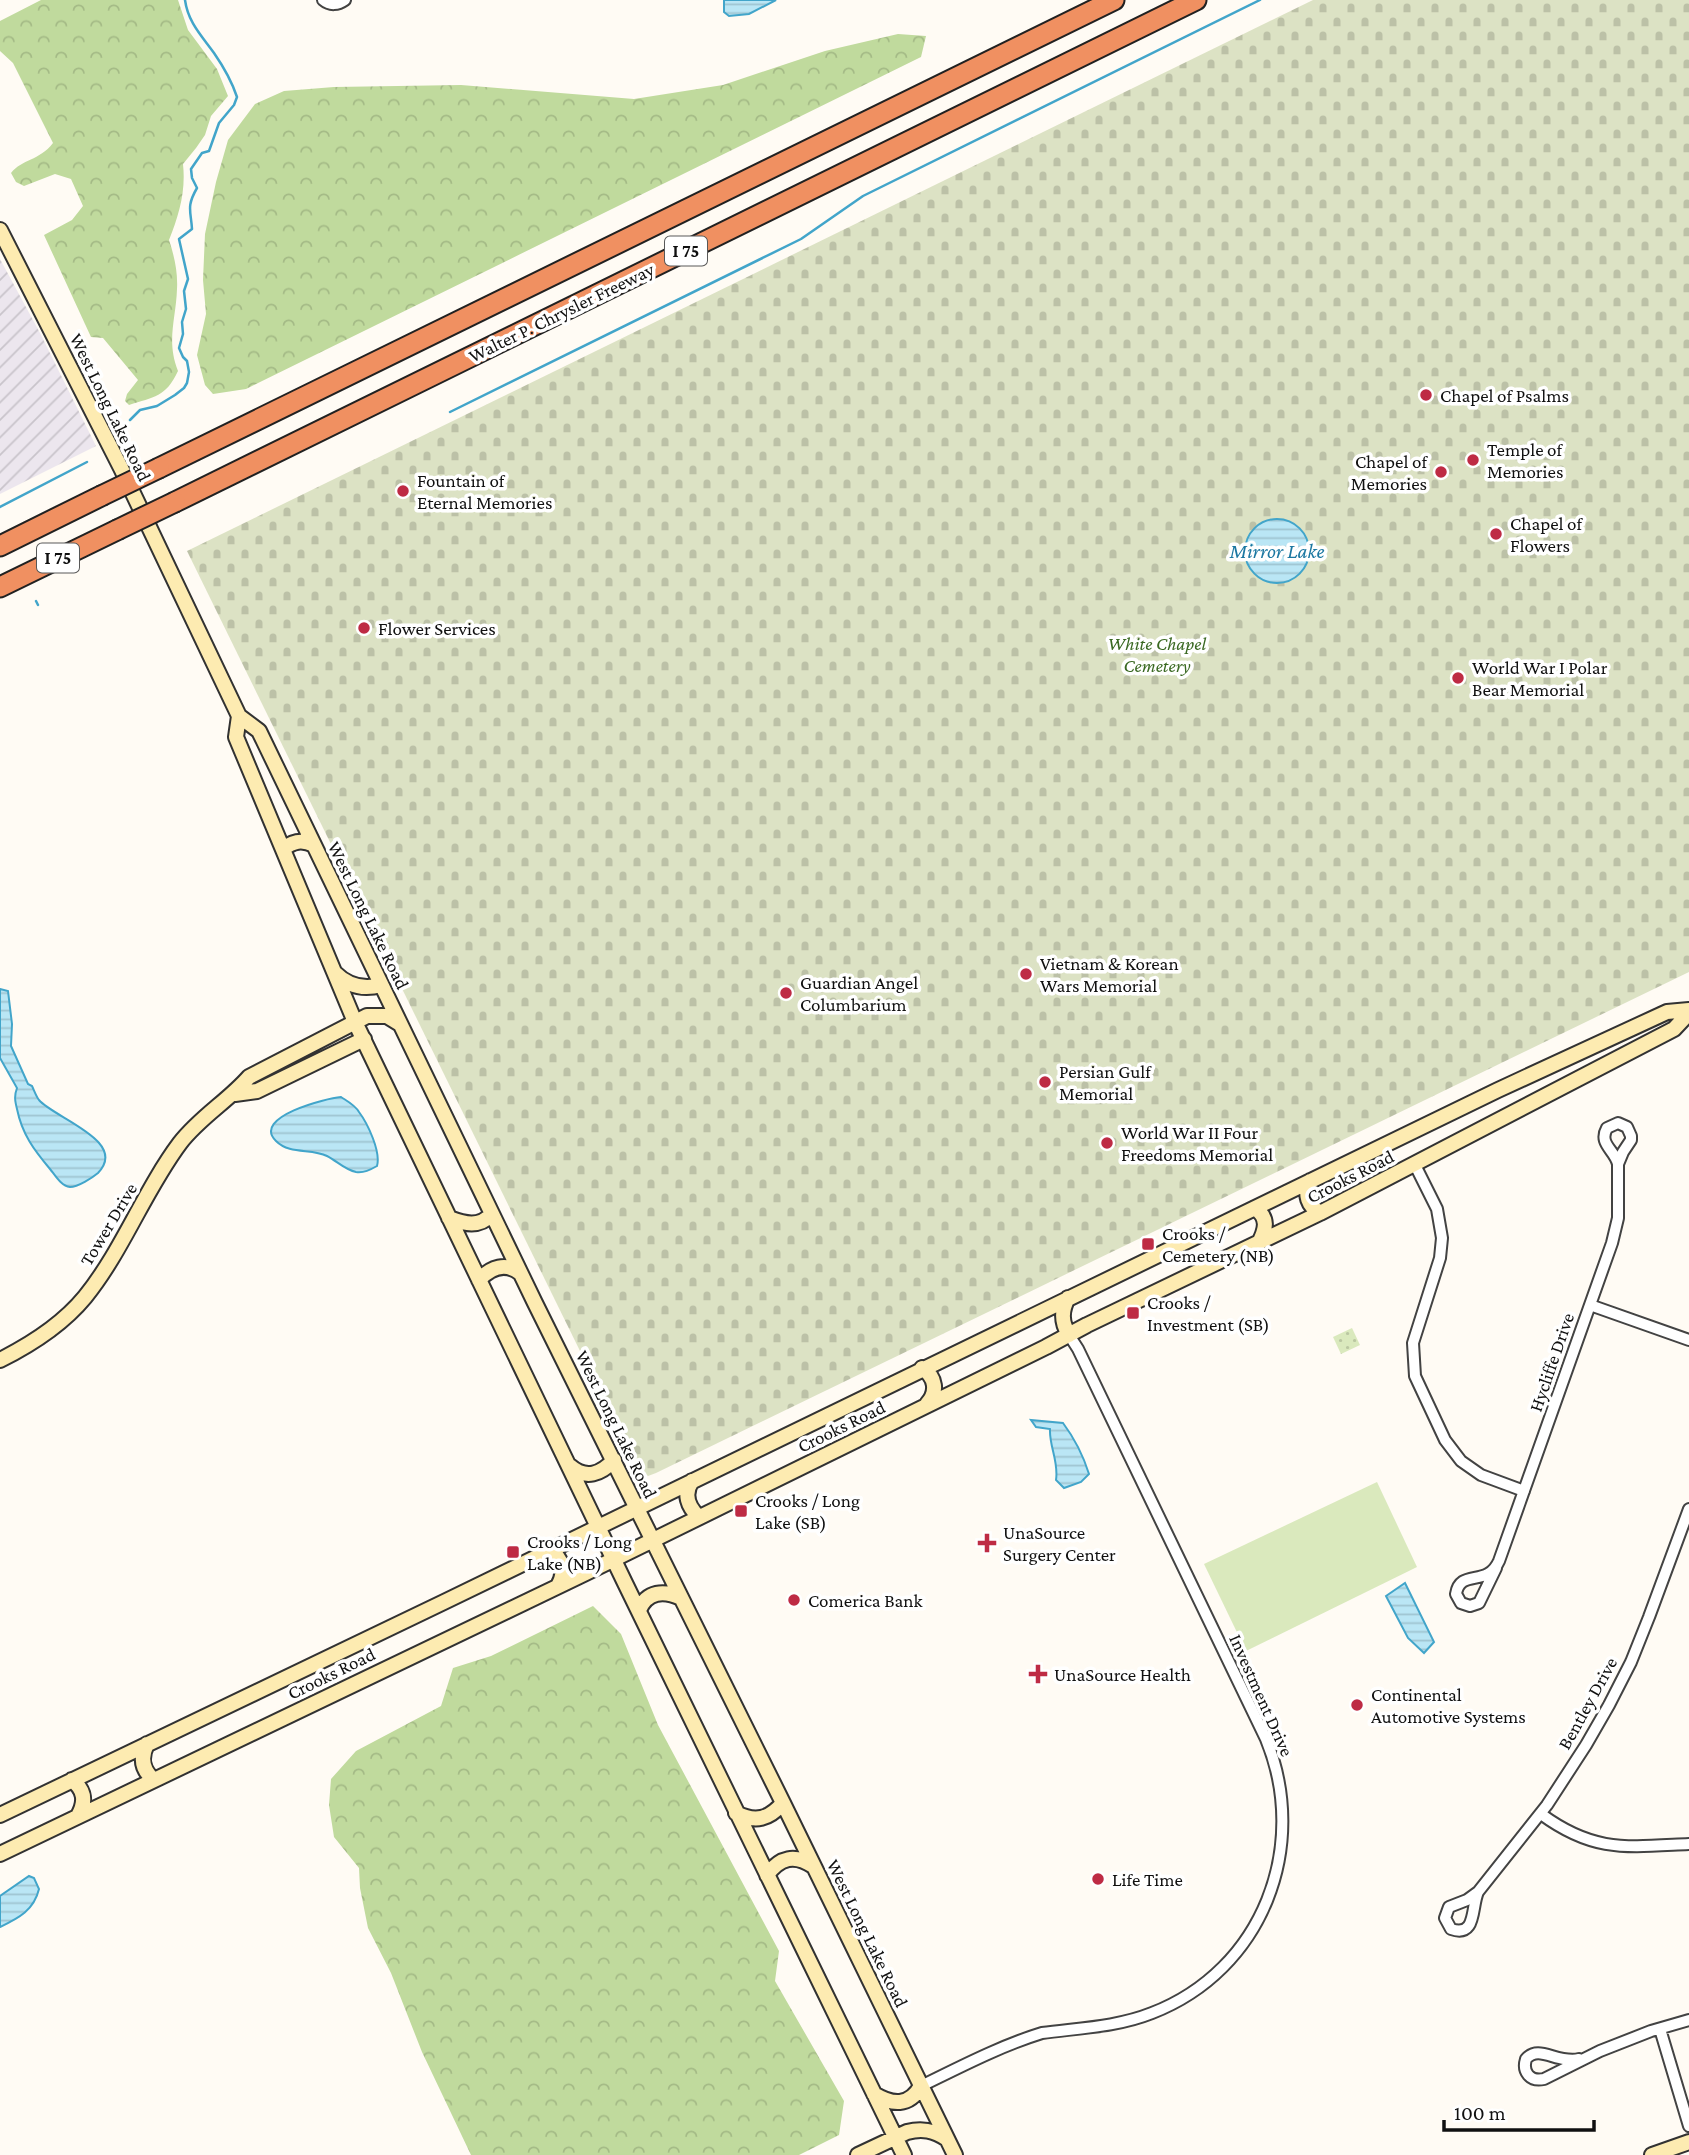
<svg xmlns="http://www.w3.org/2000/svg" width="1689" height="2155" viewBox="0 0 1689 2155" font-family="'Crimson Pro',serif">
  <defs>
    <pattern id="industrial-furrows" width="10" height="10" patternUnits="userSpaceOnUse" patternTransform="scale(1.75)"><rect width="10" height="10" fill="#ece6ee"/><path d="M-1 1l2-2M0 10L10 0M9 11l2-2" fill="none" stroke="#c9c4cb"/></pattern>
    <pattern id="forest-crowns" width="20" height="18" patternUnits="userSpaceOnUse" patternTransform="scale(1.75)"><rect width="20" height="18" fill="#c0da9d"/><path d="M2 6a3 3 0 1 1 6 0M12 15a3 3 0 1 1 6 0" fill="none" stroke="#a4ba86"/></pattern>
    <pattern id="cemetery-stones" width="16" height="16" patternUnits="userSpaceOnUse" patternTransform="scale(1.75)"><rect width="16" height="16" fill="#dce2c4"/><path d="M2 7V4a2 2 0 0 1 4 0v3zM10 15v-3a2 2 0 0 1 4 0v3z" fill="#bcc1a7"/></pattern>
    <pattern id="park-dots" width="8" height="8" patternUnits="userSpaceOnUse" patternTransform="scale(1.75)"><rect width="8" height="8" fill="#dae9bd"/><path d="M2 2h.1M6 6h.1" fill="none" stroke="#bac7a1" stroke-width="1.8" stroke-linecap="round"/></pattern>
    <pattern id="water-rules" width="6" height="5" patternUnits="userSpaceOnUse" patternTransform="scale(1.75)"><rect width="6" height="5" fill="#bae6f5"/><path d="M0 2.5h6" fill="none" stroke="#9fc4d1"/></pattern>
  </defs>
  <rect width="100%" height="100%" fill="#fffbf4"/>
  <path fill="url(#industrial-furrows)" d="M0,259L40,333L96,446L0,494Z"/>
  <path fill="#dae9bd" d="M1377,1482L1417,1567L1246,1651L1204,1564Z"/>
  <path fill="url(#forest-crowns)" d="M41,0H178L188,30L217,69L228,96L211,116L205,135L196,148L183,164C186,191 179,215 169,240C174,255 178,272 177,289C176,319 166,341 178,371C166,397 154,397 129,405L125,401L127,394L138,380L103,338L91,337L44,235L72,220L83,206L71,179L55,174L24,186L16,182L11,173C22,159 39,161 53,143L13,63L0,51V21Z
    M898,34L926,36L921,57L246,389L213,394L205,385L197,355L206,314L203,280L205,234L216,182L228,140L255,104L284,91L334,87L461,85L634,99L723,85L825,51Z
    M593,1606L621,1634L658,1725L779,1951L775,1981L844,2101L839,2135L799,2155H471L422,2052L391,1973L368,1928L360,1888L359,1868L334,1837L329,1805L331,1779L356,1751L441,1706L453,1668L491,1656Z"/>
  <path fill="url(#cemetery-stones)" d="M1313,0H1689V972L656,1473L648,1476L637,1467L187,551Z"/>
  <path fill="url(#park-dots)" d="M1352,1328L1360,1345L1341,1354L1333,1337Z"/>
  <path fill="url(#water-rules)" stroke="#42a5ca" stroke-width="2" d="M724,0H776L749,14L729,16L724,12Z
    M1245 551a32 32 0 1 1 64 0a32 32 0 1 1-64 0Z
    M0,989L8,991L12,1024L11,1046L28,1084L32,1086C34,1090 36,1096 39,1100C54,1118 129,1141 98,1173C92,1178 78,1187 70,1187C61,1186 55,1175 50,1169C34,1150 22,1134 17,1109C15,1101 14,1096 17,1088L0,1058Z
    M341,1097C347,1101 355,1105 359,1112C368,1124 381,1152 377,1166C370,1170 364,1173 356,1172C345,1170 337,1161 327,1156C311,1148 290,1155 276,1141C251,1117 327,1098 341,1097Z
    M1031,1420L1063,1423C1075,1439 1083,1455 1089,1474L1081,1482L1064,1488L1056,1480C1059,1462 1049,1446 1050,1429L1036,1427Z
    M1405,1583L1434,1642L1424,1653L1408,1638L1386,1596Z
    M29,1876L34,1878L39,1889C34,1910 19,1918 0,1927V1896Z"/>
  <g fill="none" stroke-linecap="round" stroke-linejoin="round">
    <path stroke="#42a5ca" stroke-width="2.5" d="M450,412L801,239L863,196L1260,0
      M130,420L140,410L157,406L175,395L184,388L187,383L189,372L187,361L183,357L179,348L183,334L182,322L186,309L184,291L188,279L179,239L192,229C191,211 186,207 197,188L192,178L191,169L202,153L209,151L219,123L234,105L237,97C232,82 223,66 214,53C201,35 188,22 185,0
      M0,507L87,462
      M36,601L38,605"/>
    <g stroke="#434343" stroke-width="14">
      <path id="street" d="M323,0C330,6 338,5 345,0
        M1415,1165L1437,1209L1442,1238L1440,1258L1413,1343L1415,1376L1445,1440L1461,1461L1481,1475L1524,1491
        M1590,1305L1689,1340
        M1496,1568L1479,1603L1470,1606L1461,1603L1456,1594C1460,1568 1487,1588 1499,1561L1612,1243L1618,1218V1164L1623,1152L1631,1140V1136L1627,1127L1618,1123L1607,1128C1598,1144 1615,1150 1618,1164
        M1541,1814C1594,1853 1627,1847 1689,1844
        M1478,1892C1471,1907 1477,1938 1451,1929L1445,1918L1449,1907L1467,1900L1478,1892L1547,1805L1586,1745L1609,1705L1631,1662L1649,1617L1689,1509
        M1660,2029L1689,2126
        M1579,2059C1557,2064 1539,2044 1526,2059C1522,2072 1530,2082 1544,2079L1600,2051L1651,2031L1689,2020
        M921,2086C960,2067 1000,2046 1042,2033C1079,2028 1117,2027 1152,2013C1263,1970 1310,1846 1266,1739L1078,1349L1069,1335"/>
    </g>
    <g stroke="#323232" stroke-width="18">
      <path id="secondary" d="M0,230L121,468L239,716L259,731L535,1303L783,1803L955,2155
        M239,716L236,737L355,1022L625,1583L904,2155
        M283,849C293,841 302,839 314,845
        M335,973C348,986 363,990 381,985
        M235,1094L257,1091L364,1039
        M1310,1181C1304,1195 1308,1206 1320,1213
        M1255,1208C1269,1218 1266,1229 1259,1243
        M449,1218C465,1224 479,1228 492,1214
        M479,1280C491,1267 506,1262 520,1273
        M1068,1298C1061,1311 1061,1322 1069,1335
        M0,1360C32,1344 62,1325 85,1297C123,1250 144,1191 180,1143C200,1117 228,1101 249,1077L367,1016H387L400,1024
        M922,1368C936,1377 938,1392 927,1404
        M570,1466C586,1480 601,1474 614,1460
        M692,1481C683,1494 688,1507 699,1517
        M550,1550C563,1559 566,1572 558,1586
        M639,1610C647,1591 664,1590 681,1598
        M147,1744C140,1758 142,1770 154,1780
        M72,1780C85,1790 86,1802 78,1816
        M736,1813C756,1823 769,1819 783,1803
        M0,1815L444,1602L1498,1090L1667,1012L1689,1010
        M0,1854L586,1573L1046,1347L1087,1325L1320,1213L1674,1029L1689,1013
        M767,1875C780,1857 795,1854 813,1866
        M874,2094C892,2105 909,2107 921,2086
        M858,2155L907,2132C922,2128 934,2130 947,2139
        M1652,2155L1689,2142"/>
    </g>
    <g stroke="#212121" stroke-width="23">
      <path id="highway" d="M159,468L1114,0
        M175,502L1196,0
        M0,546L101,496
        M0,587L117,530"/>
    </g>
    <use href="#street" stroke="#fff" stroke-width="10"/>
    <use href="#secondary" stroke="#fdebb1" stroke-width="14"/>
    <use href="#highway" stroke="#f09061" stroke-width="19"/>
    <g stroke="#212121" stroke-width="23" stroke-linecap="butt">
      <path id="highway-bridge" d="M101,496L159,468
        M117,530L175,502"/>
    </g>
    <use href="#highway-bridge" stroke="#f09061" stroke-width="19"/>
  </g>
  <g fill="#be2b44" stroke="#fff" stroke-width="2.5">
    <circle cx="1426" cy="395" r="7"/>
    <circle cx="1473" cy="460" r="7"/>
    <circle cx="1441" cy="472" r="7"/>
    <circle cx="403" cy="491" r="7"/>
    <circle cx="1496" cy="534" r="7"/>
    <circle cx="364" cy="628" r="7"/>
    <circle cx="1458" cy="678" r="7"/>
    <circle cx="1026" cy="974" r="7"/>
    <circle cx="786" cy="993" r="7"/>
    <circle cx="1045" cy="1082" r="7"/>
    <circle cx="1107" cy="1143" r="7"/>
    <rect x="1141" y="1237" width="14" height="14" rx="3.5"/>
    <rect x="1126" y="1306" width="14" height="14" rx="3.5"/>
    <rect x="734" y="1504" width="14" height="14" rx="3.5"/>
    <path d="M983.5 1532.5h7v7h7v7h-7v7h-7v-7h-7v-7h7z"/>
    <rect x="506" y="1545" width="14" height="14" rx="3.5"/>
    <circle cx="794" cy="1600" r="7"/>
    <path d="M1034.5 1663.5h7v7h7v7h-7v7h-7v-7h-7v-7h7z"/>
    <circle cx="1357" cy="1705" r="7"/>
    <circle cx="1098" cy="1879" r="7"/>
  </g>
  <g text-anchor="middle" stroke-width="7" stroke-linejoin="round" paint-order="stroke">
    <g fill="#fff" stroke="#585858" stroke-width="2">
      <rect x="665" y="236.5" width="42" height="29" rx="5"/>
      <rect x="37" y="543.5" width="42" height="29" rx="5"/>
    </g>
    <g font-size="18" font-weight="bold" fill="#101010">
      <text x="686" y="257">I 75</text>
      <text x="58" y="564">I 75</text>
    </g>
    <g font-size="19" fill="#101010" stroke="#fff">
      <text transform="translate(561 312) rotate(-26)" y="7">Walter P. Chrysler Freeway</text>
      <text transform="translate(111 407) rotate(64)" y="7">West Long Lake Road</text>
      <text transform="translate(369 915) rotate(64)" y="7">West Long Lake Road</text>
      <text transform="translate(1350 1176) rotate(-27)" y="7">Crooks Road</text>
      <text transform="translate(108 1224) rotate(-59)" y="7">Tower Drive</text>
      <text transform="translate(1551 1362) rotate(-71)" y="7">Hycliffe Drive</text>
      <text transform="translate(617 1424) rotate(64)" y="7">West Long Lake Road</text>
      <text transform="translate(841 1426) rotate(-26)" y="7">Crooks Road</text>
      <text transform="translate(331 1673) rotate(-26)" y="7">Crooks Road</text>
      <text transform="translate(1262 1695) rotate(66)" y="7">Investment Drive</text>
      <text transform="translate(1587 1703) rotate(-61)" y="7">Bentley Drive</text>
      <text transform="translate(868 1933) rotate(64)" y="7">West Long Lake Road</text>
    </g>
    <g font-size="19" fill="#101010" stroke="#fff" text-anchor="start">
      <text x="1440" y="402">Chapel of Psalms</text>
      <text x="1487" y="456">Temple of<tspan x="1487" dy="22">Memories</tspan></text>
      <text x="1427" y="468" text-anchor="end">Chapel of<tspan x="1427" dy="22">Memories</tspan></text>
      <text x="417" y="487">Fountain of<tspan x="417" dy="22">Eternal Memories</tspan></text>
      <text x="1510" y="530">Chapel of<tspan x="1510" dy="22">Flowers</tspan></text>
      <text x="378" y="635">Flower Services</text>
      <text x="1472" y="674">World War I Polar<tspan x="1472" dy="22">Bear Memorial</tspan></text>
      <text x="1040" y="970">Vietnam &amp; Korean<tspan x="1040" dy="22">Wars Memorial</tspan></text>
      <text x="800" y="989">Guardian Angel<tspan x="800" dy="22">Columbarium</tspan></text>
      <text x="1059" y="1078">Persian Gulf<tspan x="1059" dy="22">Memorial</tspan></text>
      <text x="1121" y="1139">World War II Four<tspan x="1121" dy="22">Freedoms Memorial</tspan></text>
      <text x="1162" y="1240">Crooks /<tspan x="1162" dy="22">Cemetery (NB)</tspan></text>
      <text x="1147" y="1309">Crooks /<tspan x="1147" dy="22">Investment (SB)</tspan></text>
      <text x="755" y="1507">Crooks / Long<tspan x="755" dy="22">Lake (SB)</tspan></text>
      <text x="1003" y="1539">UnaSource<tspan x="1003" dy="22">Surgery Center</tspan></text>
      <text x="527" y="1548">Crooks / Long<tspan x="527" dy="22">Lake (NB)</tspan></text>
      <text x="808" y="1607">Comerica Bank</text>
      <text x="1054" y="1681">UnaSource Health</text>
      <text x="1371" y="1701">Continental<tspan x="1371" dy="22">Automotive Systems</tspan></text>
      <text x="1112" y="1886">Life Time</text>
    </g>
    <g font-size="19" font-style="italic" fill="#396821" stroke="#fff">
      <text x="1157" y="650">White Chapel<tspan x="1157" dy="22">Cemetery</tspan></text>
    </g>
    <g font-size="21" font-style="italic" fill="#1b77a1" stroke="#fff">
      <text x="1277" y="558">Mirror Lake</text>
    </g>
  </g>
  <path d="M1444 2120v10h150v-10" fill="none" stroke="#101010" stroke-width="3.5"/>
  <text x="1454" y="2120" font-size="21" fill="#101010" stroke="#ffffff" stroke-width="5" paint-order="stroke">100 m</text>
</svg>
